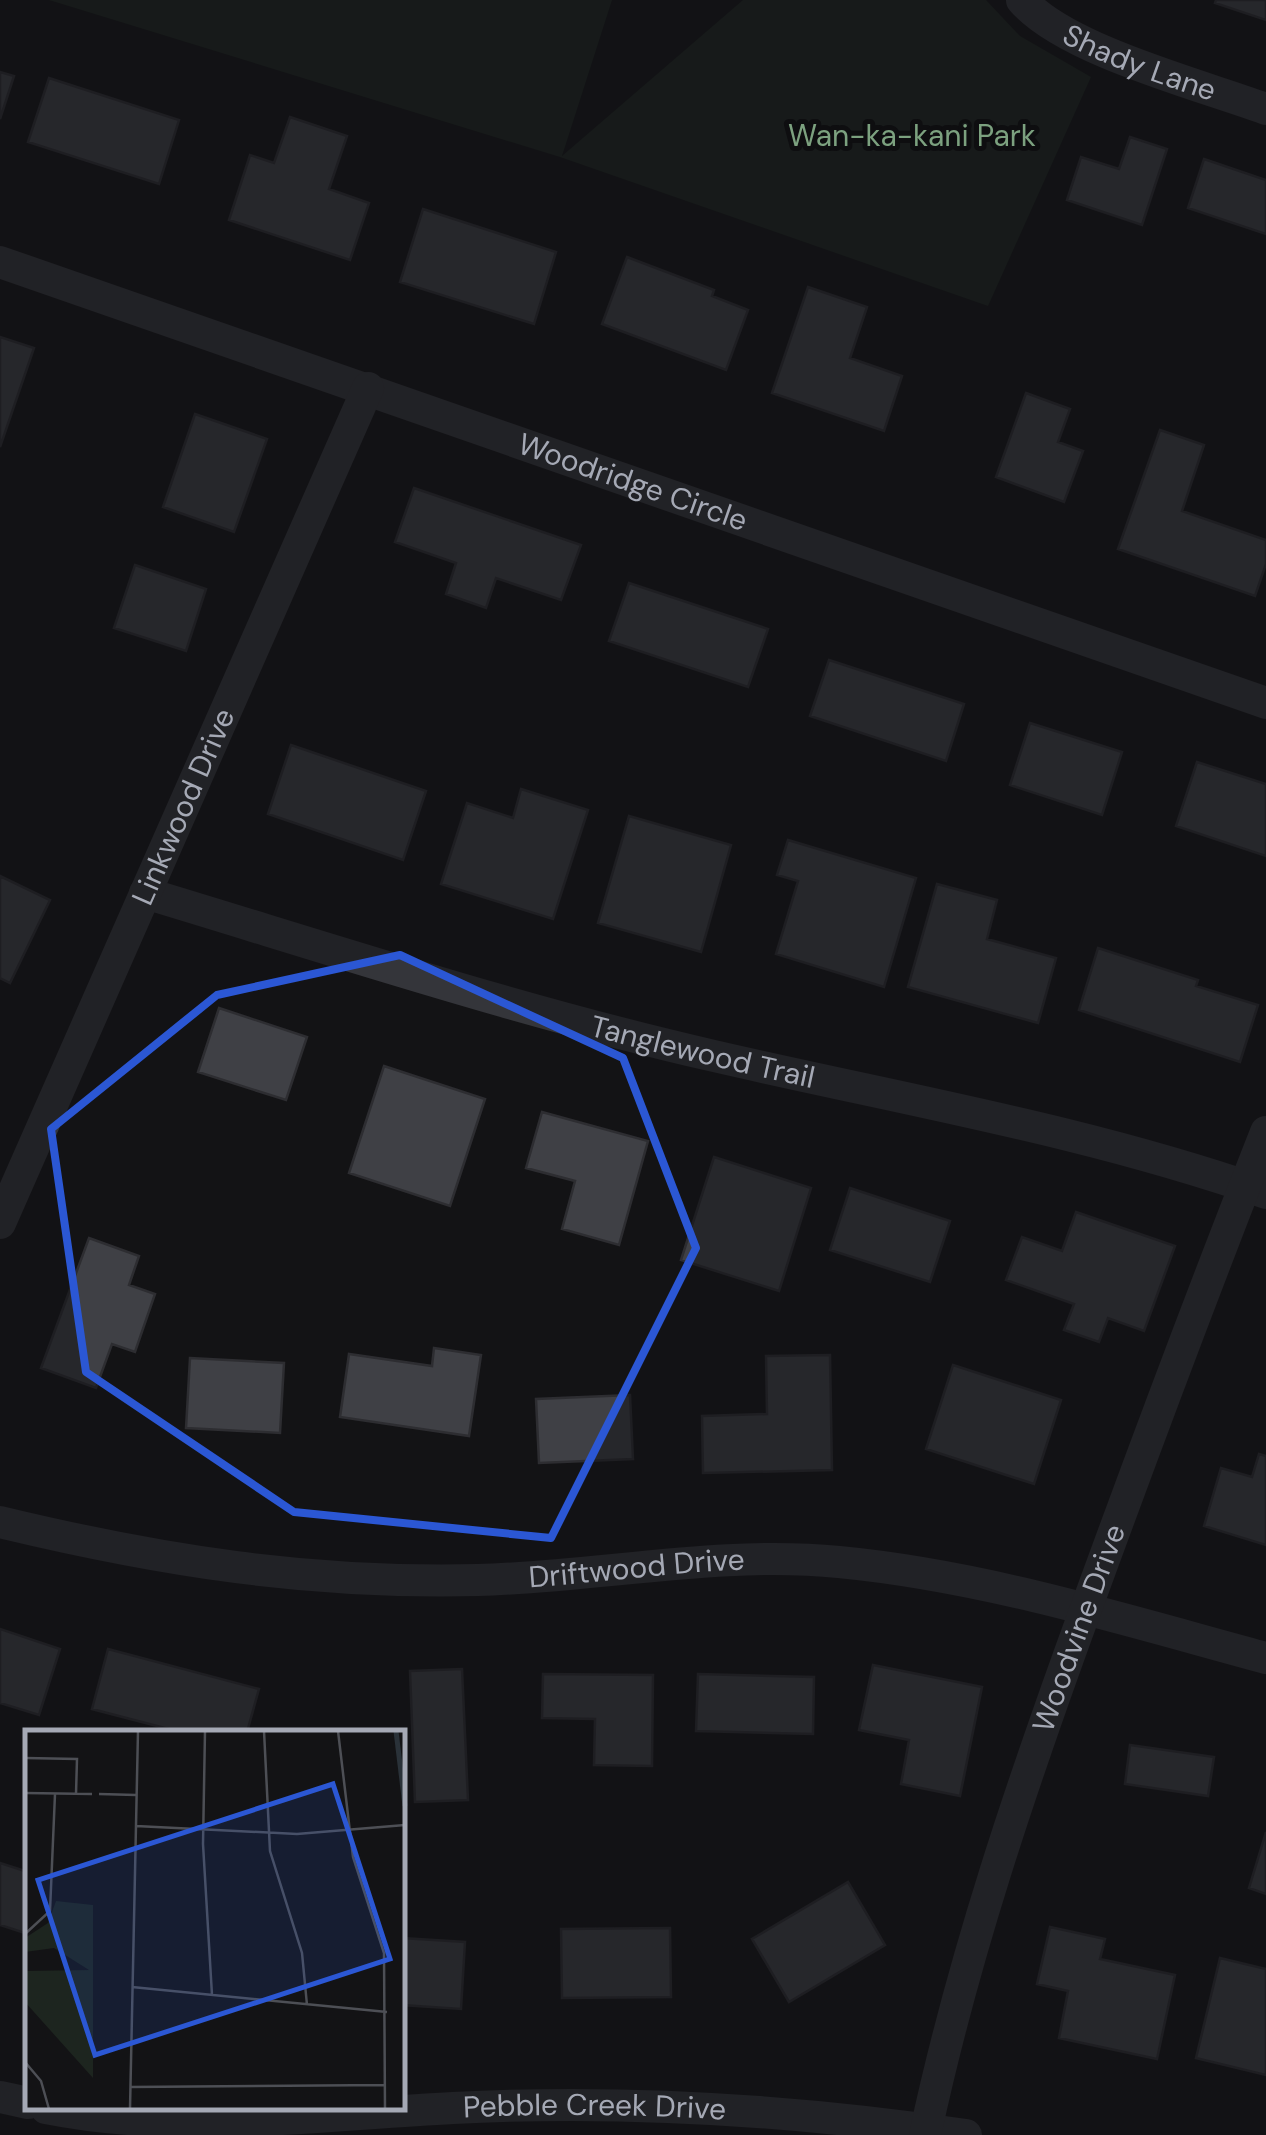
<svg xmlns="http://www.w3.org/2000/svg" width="1266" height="2135" viewBox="0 0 1266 2135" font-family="'DM Sans',sans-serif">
  <rect width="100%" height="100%" fill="#131315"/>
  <path fill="#1d251f" d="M49,0H612L562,156L743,0H986L1020,36L1091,77L988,306L560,157Z"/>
  <path fill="#3f4045" stroke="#2d2d31" stroke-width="2.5" d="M1216,0H1266V20L1215,3Z
    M0,72L14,76L0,119Z
    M49,78L179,120L159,184L28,142Z
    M290,117L347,136L329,189L369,203L350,260L229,220L250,155L274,163Z
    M1130,137L1167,149L1142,225L1067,200L1081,157L1119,169Z
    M1204,159L1266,180V234L1188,208Z
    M423,209L556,252L534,324L400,282Z
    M627,257L714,290L712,296L748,310L726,370L602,324Z
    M808,287L867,307L850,358L902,376L884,431L772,393Z
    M0,337L34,348L0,447Z
    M1026,393L1070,409L1058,442L1083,451L1064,502L996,477Z
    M195,414L267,439L234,532L163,507Z
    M1160,430L1204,445L1182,511L1266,540V564L1255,596L1118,549Z
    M414,488L581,545L561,600L496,578L486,608L446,594L456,563L395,542Z
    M135,565L206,589L186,651L114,628Z
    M629,583L768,629L748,687L609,641Z
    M829,660L964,704L946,761L810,716Z
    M1030,723L1122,752L1102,815L1010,785Z
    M291,745L426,791L403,860L268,814Z
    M1197,762L1266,784V856L1176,826Z
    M521,789L588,810L553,919L441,884L467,803L513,818Z
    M629,816L731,845L701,952L598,923Z
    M788,840L916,878L884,987L776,954L798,881L777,875Z
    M0,876L50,900L10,983L0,978Z
    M937,884L997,900L987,939L1056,958L1038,1023L908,987Z
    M1098,948L1198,980L1196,986L1258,1005L1240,1062L1079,1010Z
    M219,1008L307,1037L286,1100L198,1072Z
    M384,1066L485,1099L450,1206L349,1173Z
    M542,1112L648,1141L619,1245L562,1229L575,1181L526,1168Z
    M714,1157L811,1188L779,1291L681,1260Z
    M850,1188L950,1221L930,1282L830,1250Z
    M1076,1212L1175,1246L1144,1331L1108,1318L1099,1342L1064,1330L1074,1304L1006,1280L1022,1237L1062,1251Z
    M89,1238L139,1256L129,1285L155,1294L135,1352L112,1344L96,1388L41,1368Z
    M434,1348L481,1355L469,1436L340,1417L349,1354L432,1366Z
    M830,1355L832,1470L703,1473L702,1416L767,1414L766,1356Z
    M190,1358L284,1363L280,1433L186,1428Z
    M953,1365L1061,1400L1034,1484L926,1449Z
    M630,1395L633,1459L539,1463L536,1399Z
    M1259,1454L1266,1456V1545L1204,1526L1221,1468L1252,1477Z
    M0,1629L60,1649L39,1715L0,1703Z
    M108,1649L259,1689L247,1732H180L92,1709Z
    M873,1665L982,1687L960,1796L901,1784L909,1740L859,1730Z
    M462,1669L468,1800L415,1802L410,1671Z
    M543,1674L653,1675L652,1766L594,1765L595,1719L542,1718Z
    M698,1674L814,1677L813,1734L696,1731Z
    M1130,1745L1214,1757L1208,1796L1125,1784Z
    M1266,1832V1894L1249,1888Z
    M0,1863L28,1872V1934L0,1925Z
    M848,1882L885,1945L789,2002L752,1939Z
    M1050,1927L1105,1939L1100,1959L1175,1975L1157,2059L1059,2038L1068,1991L1037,1984Z
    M670,1928L671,1997L562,1998L561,1929Z
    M402,1938L465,1942L461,2009L402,2005Z
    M1220,1958L1266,1969V2075L1196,2058Z"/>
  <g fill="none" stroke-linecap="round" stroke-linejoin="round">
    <g stroke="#34353a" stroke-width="32">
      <path id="s1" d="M1022,0C1065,50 1201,85 1266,109"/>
      <path id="s2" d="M0,262L1266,703"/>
      <path id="s3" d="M145,893C334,950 522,1012 714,1056C900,1099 1085,1130 1266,1193"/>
      <path id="s4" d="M0,1223L368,388"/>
      <path id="s5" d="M0,1522C162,1561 310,1584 478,1580C598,1577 720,1550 839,1562C985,1576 1125,1620 1266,1658"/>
      <path d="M0,2097L28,2103"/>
      <path id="s6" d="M46,2108C182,2135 316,2115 453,2108C626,2099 795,2110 966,2135"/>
      <path id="s7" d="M925,2135C963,1957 1022,1784 1084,1614C1143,1452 1203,1292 1266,1132"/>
    </g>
  </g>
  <path d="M0 0H1266V2135H0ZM400,955L623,1058L696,1248L551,1538L294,1512L86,1372L51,1129L217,995Z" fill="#131315" fill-opacity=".55" fill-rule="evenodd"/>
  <path fill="none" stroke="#2b57d4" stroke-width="8" stroke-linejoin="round" d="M400,955L623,1058L696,1248L551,1538L294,1512L86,1372L51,1129L217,995Z"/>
  <g text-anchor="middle" stroke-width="10" stroke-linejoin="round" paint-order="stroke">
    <g font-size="30" fill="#a5a9b5" stroke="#0e0e10">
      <text dy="10" stroke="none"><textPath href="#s1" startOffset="135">Shady Lane</textPath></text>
      <text dy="10" stroke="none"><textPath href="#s2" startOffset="670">Woodridge Circle</textPath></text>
      <text dy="10" stroke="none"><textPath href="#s4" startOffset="455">Linkwood Drive</textPath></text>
      <text dy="10" stroke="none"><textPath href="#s3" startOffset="580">Tanglewood Trail</textPath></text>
      <text dy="10" stroke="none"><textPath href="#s5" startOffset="642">Driftwood Drive</textPath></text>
      <text dy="10" stroke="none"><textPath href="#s7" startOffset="530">Woodvine Drive</textPath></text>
      <text dy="10" stroke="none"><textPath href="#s6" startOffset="550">Pebble Creek Drive</textPath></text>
    </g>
    <g font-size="30" fill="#7ca17f" stroke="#0e0e10">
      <text x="912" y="146">Wan-ka-kani Park</text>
    </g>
  </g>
  <g transform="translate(25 1730)">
    <rect width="380" height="380" fill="#131315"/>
    <path d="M31,171L68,175V348L0,272V241L64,240L29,218L0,222V208L23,193Z" fill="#1d251f"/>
    <path fill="none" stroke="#2a3239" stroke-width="5" d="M371,1L380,76"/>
    <path fill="none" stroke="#4d4f55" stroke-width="2.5" d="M180,1L178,114L187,265M239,1L245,121L277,223L282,275M313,1L328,127L359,223L360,379M0,28L52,29L51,64M0,63L67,64M74,64L111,65M111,96L272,104L380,95M0,204L25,181L30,64M107,257L362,282M0,332L16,351L24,379M105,357L361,355M105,379L113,1"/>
    <path fill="#2b57d4" fill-opacity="0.15" stroke="#2b57d4" stroke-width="5" d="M308,54L365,229L70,325L13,150Z"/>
    <rect width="380" height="380" fill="none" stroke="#a5a9b5" stroke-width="5"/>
  </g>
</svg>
